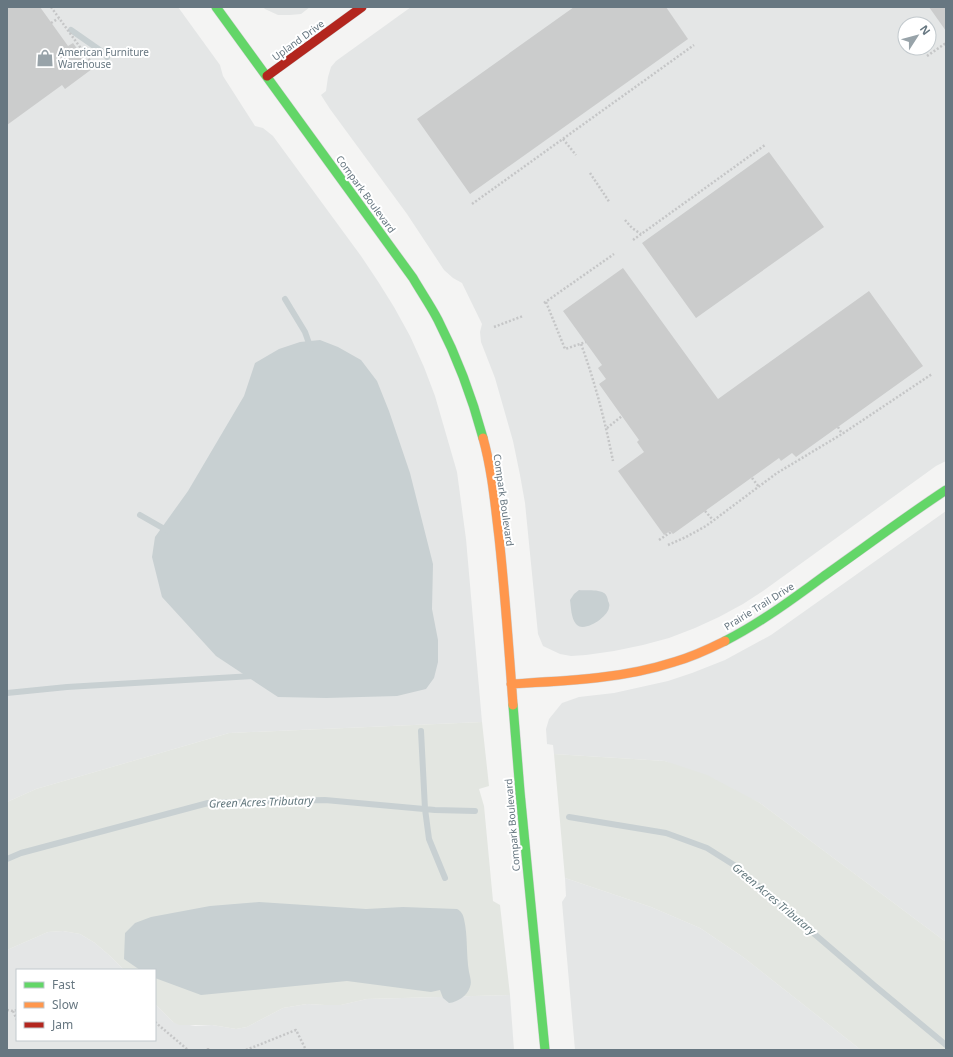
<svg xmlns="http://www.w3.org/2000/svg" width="953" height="1057" viewBox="0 0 953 1057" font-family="'Noto Sans',sans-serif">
  <rect width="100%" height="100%" fill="#f4f4f3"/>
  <path fill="#e4e6e6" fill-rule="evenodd" d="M7,7H178L220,65L223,76L255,126L263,128L273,136L361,256L379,283L394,307L410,336L424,367L435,396L457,472L466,539L482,722L229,733L36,789L7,802Z
    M263,7H310L301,14L290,15H278L265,9Z
    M411,7H946V461L936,466L763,591L743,604L719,617L695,628L669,638L643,645L614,651L586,655L571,656L560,654L543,646L538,634L525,503L520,475L513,441L495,378L481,342L480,332L482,324L462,283L453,278L444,270L407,214L330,109L321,95L326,91L328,77L331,67L336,61ZM905,24H929V48H905Z
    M946,511V942L760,803L665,761L554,754L553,745L547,744L546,729L549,719L562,703L579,697L614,693L668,681L692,673L725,660L771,635Z
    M565,878L651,907L700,928L743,957L861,1050H575L562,902L566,896Z
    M63,931L80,934L95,943L110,956L124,970H17V1040H155V1004L173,1022L195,1026L212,1025L236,1029L247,1027L283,1008L307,1004L325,1005H341L367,999L510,995L514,1050H7V950L48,932Z"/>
  <path fill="#e3e6e1" d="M482,722L489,786L479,789L484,806L493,901L500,905L510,995L367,999L341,1005H325L307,1004L283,1008L247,1027L236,1029L212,1025H179L173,1022L155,1004V970H124L110,956L95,943L80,934L63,931L48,932L7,950V802L36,789L229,733Z
    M554,754L665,761L707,775L760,803L946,942V1050H861L743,957L700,928L651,907L565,878Z"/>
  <path fill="#c8d0d2" d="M320,340L338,347L361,360L377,381L389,411L410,473L433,564L432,609L438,640V662L434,678L426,689L397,696L326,698L278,697L216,656L162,597L152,557L155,537L188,491L244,396L255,363L279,349L300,342Z
    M579,590C586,591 597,589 604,593C606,594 608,598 608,601C609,603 610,605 609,607C609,616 584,634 576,624C571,618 571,607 570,600L574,594Z
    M259,902L366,909L403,907L457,909C461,911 463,914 464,919C468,936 466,954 469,972C470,977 472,982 470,987C467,996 458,1002 449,1003L443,998L440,990L431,992L347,981L201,995L155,978V970H140L124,959L125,933L135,923L151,917L210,906Z"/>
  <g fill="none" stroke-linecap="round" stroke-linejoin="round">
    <path stroke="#c8d0d2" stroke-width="6" d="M71,30L104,53L107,57
      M285,299L305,332L311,349
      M140,515L168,531
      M7,693L67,687L253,676
      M421,731L425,809L429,839L445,878
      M569,817L666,833L707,848L734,865L875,986L946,1045
      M7,859L21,853L208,803L325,800L435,810L475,811"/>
  </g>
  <path fill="#cbcccc" d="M7,7H40L68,46L73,43L92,69L65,89L62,85L7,125Z
    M574,7H666L688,39L470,194L417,119Z
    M929,7H946V31Z
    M769,152L824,227L696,318L642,243Z
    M623,268L718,399L869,291L923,366L796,457L792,453L781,461L779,458L673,534L670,531L664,535L618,471L644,452L637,442L639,440L599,384L606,379L598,368L602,365L563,311Z"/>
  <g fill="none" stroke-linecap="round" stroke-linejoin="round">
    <g stroke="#d0d1d1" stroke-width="10">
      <path id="fast" d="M216,7L413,278C421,292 431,306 438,320C457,357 472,397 483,438
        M725,641C760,623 793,599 824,576C865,547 905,517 946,490
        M513,705L520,792L545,1050"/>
    </g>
    <g stroke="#d0d1d1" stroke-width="10">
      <path id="slow" d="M483,438C492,470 495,504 499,537C505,593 509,649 513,705
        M511,684C565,681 622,679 674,662C692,657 709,649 725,641"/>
    </g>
    <g stroke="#d0d1d1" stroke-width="10">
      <path id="jam" d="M267,76L362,7"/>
    </g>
    <path stroke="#c5c6c7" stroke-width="2.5" stroke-dasharray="2 2" stroke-linecap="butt" d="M51,7L93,65
      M51,23L59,18
      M927,56L946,43
      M563,139L576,155
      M590,173L610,203
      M472,204L694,45
      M625,220L632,228L641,234
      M633,240L765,145
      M546,302L565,349L586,342
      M544,303L614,254
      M494,327L523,316
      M581,344C595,382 605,421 613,461
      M838,427L842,434
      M607,428L622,416
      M752,478L759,487
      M705,511L713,520
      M659,540L671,532
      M668,545L686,537L706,526L777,473L842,434L932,374
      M7,1010L13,1011L17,1010
      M13,1011L17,1020
      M155,1022L188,1050
      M208,1050V1047
      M246,1050L296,1030L305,1048"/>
    <use href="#fast" stroke="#63d668" stroke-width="9"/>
    <use href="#slow" stroke="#ff974d" stroke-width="9"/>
    <use href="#jam" stroke="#b3261e" stroke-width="9"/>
  </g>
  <defs>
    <g id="shop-bare" transform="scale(1.38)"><path d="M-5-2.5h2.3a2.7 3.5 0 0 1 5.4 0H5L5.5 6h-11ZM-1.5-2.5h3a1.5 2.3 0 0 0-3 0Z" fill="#98a3a9" stroke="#fff" stroke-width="2.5" paint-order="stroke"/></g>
  </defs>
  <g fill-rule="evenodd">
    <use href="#shop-bare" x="45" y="58"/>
  </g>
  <g text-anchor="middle" stroke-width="4" stroke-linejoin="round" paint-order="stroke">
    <g font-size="10" fill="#677781" stroke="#fff">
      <text transform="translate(298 40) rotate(-36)" y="4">Upland Drive</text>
      <text transform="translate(366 194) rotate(54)" y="4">Compark Boulevard</text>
      <text transform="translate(504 500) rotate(82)" y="4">Compark Boulevard</text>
      <text transform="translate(759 606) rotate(-32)" y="4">Prairie Trail Drive</text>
      <text transform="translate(512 825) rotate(-95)" y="4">Compark Boulevard</text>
    </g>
    <g font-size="10" fill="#677781" stroke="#fff" text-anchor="start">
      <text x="58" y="56">American Furniture<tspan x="58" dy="12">Warehouse</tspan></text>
    </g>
    <g font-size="11" font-style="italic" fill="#63787e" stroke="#fff">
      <text transform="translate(261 802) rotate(-2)" y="4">Green Acres Tributary</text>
      <text transform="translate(774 899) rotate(40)" y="4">Green Acres Tributary</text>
    </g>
  </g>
  <rect width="953" height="1057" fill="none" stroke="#677781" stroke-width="16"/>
  <rect x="16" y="969" width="140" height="72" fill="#ffffff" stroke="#c2c9cd"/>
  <rect x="24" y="982" width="20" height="6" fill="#63d668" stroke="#c2c9cd"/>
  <text x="52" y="989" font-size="12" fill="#677781">Fast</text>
  <rect x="24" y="1002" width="20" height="6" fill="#ff974d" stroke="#c2c9cd"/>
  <text x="52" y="1009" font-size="12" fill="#677781">Slow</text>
  <rect x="24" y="1022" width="20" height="6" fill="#b3261e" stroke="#c2c9cd"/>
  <text x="52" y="1029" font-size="12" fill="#677781">Jam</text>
  <g transform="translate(917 36) rotate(54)"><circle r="19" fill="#ffffff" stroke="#c2c9cd"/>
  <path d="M0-3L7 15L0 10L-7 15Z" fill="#98a3a9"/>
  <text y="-6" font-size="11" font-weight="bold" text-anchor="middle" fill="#677781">N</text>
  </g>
</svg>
